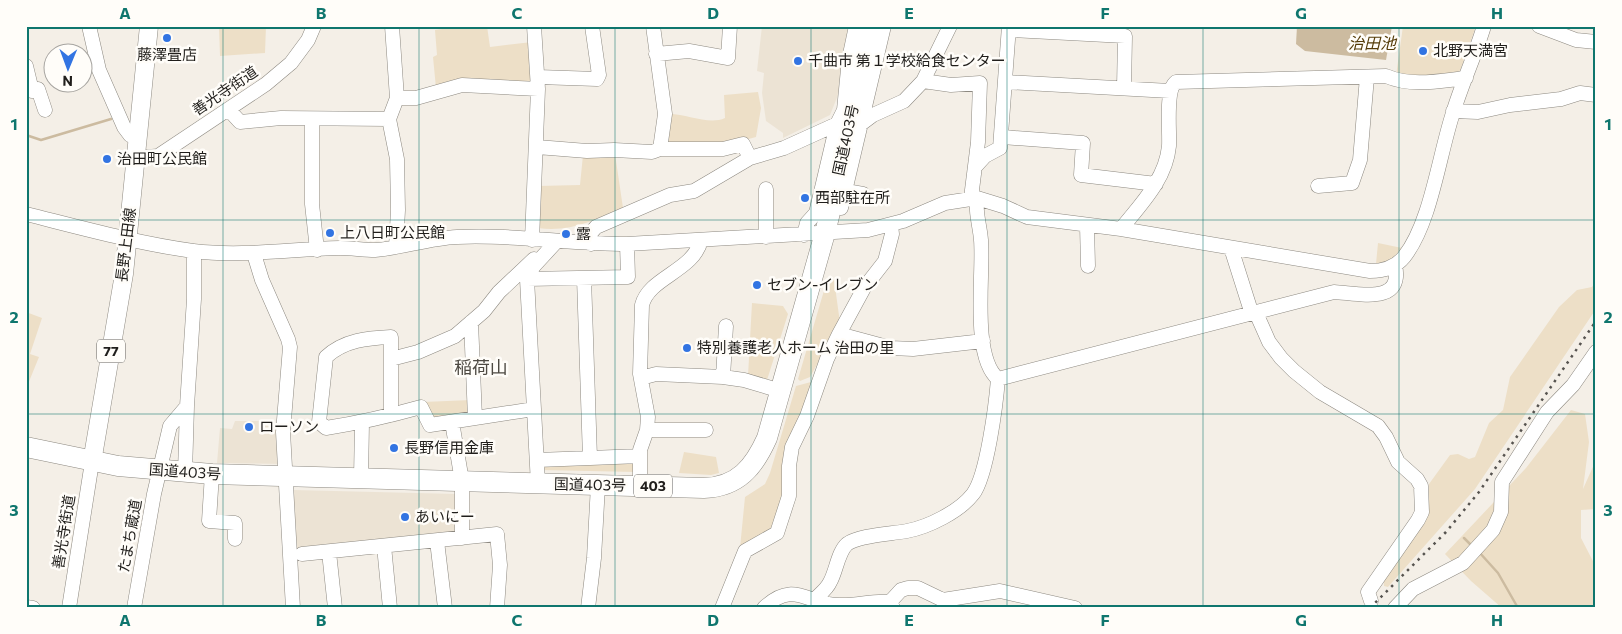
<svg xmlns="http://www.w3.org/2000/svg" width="1622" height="634" viewBox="0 0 1622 634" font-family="Commissioner,'Noto Sans JP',sans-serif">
  <rect width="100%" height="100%" fill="#f4efe7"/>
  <path fill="#ece3d4" d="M762,26H853L840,90L830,115L783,138V133L766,121L762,93L764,73L757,71Z
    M235,421H265V424L280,431L281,464L217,463L220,428L232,429Z
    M293,490L457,494L456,533L297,550Z"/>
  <path fill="#eddfc7" d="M219,26H266L265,53L220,56Z
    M463,26H487L490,47L532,42L534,82L436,88L433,57L437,55L435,30Z
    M1403,26H1476L1459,74L1416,79L1396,76Z
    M758,92L761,108L756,137L730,144H666L672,114C688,115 710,125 725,118L724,95Z
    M615,154L623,208C596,220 568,233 538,228V186L580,185L583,155Z
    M1378,243L1402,248L1390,261L1376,264Z
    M828,277L834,279L840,323L810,377L800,381L798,379Z
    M1596,281V309L1475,489L1388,587L1384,586V580L1426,519L1429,512V484L1450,455L1458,454L1469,459L1475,457L1489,423L1503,410L1510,377L1559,307L1577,290L1592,287Z
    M752,303L783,306L788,314L767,380L748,376Z
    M26,312L42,318L30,354L39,357L28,384L26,383Z
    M822,366L775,527L740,548L745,497L765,484L770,473L796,386L811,382Z
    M471,400V412L435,419L423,402Z
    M1571,410L1585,414L1589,442L1583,489L1596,460V509L1581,510V538L1596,567V608H1502L1471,581L1445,554L1526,468Z
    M684,452L716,457L719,473L711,475L679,473Z
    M634,460L636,472L541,470L543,463Z"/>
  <path fill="#ccbba0" d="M1297,26H1392L1386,60L1305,51L1296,44Z"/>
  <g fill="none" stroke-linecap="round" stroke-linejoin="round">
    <path stroke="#ccbba0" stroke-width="2.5" d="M26,135L41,140L111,119
      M1464,538L1471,545
      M1479,552L1498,573L1518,608"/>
    <g stroke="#8d8981" stroke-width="15">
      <path id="minor" d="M89,26L99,70L124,127L130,135L138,140
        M392,26L397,98L389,119L397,159L398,210L396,247
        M653,26L665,114L660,149
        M1539,26L1576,40L1596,42
        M1009,30L1125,36L1124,88
        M656,54L689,51L728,58L730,26
        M26,66L32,91L38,89L45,110
        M538,77L597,79L599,75L592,26
        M923,81L951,85L980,83L978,142L971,198
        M1005,82L1170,91
        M397,98H416L462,85L538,89
        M229,110L240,122L281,118L389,119
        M1453,111L1478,112L1510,105L1561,99L1580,93L1596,95
        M312,119V204L317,250
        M1002,137L1083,143L1081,175L1156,184
        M537,147L587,151L614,150L652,152L660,149H723L743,144L750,158
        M136,158L158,156L266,84L291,63L308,40L314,26
        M975,167L985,156L1000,148L1009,26
        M1318,186L1352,183L1360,160L1367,77
        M766,189V237
        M846,191L863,194
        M977,198C975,212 980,226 981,240C984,273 971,356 998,379
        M841,208L884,26
        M26,214C82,228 136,243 193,251C243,257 291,249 340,248C352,248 363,250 375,250C402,248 429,238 457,237C513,234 570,244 627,244L868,230L903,221L945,203L977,198L1003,206L1027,217L1121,229L1370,271C1383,271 1395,268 1404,257C1431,223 1439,155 1453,113C1462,83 1475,56 1484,26
        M1087,225L1088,266
        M1121,229C1141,204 1166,179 1169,146C1170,131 1165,90 1176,82L1386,76C1411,87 1439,81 1466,78
        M804,235L807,223L816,213L837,124L844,110L849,59L856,26
        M532,240L538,89L534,26
        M591,244L590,234L596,227L670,195L694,191L750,158L784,148L837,124H861L873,115L904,101L923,81L950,26
        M1231,248L1250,308L1257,315L1269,342L1281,358L1294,371L1320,392L1378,426L1386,437L1398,462L1417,479L1421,486L1422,512L1418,520L1368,592L1371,601
        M254,254L262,280L288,339L290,347L283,432L293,608
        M527,279L628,277L627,244
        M471,322L475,418
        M839,334L891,348L913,349L983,341
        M391,359L418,352L455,336L484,311L499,292L534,259
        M723,377L726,326
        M641,378L656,374L723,377L744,380L781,391
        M391,415V337C368,338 344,340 326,357L319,422L326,428C358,423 389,416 421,407L430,425L534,409
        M452,422L462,481V538
        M647,430H706
        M590,458L640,456
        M537,460L590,458L584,278
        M185,473L187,406
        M212,474L209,521L235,523V539
        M361,478L362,423
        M538,484L527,279L533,267L556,242
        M640,486V450L647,430L648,417L640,374L642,305C649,277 694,271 701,240
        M437,541L445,608
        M384,546L390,608
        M329,552L335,608
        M302,554L497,534L500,565L497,608
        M815,599C820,594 827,589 830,582C836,572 838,552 847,544C859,535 891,534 907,531C928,527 959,512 973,494C987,476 996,404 998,379L1334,292C1357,293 1404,306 1395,265
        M890,602L901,590L908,588H918L943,600L1000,591L1075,608
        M26,607L33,608
        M69,608L92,462
        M134,608L154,494L170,426L187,406L194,299V251
        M588,608L594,558L598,485
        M722,608L745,551L777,533L789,496V466L792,447L807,416L827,359L839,334L864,288L885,261L892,234L891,225
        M764,608C794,579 808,605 839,605C857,606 872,600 890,602L893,608
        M1395,608L1413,589L1463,563L1493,530L1501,512L1502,482L1547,412L1573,385L1596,352"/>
    </g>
    <g stroke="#8d8981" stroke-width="19">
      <path id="major" d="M92,462L124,274L149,26"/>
    </g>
    <g stroke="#8d8981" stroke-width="21">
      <path id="highway" d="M26,447L118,466L212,474L704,488C738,487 754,467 767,438L825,233L846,147L870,26"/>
    </g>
    <use href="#minor" stroke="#fff" stroke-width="14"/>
    <use href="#major" stroke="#fff" stroke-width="18"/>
    <use href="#highway" stroke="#fff" stroke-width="20"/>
    <path stroke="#56534f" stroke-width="2.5" stroke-dasharray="2.5 5" stroke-linecap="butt" d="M1370,608L1446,532L1479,492L1596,321"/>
  </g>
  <path fill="none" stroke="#0f766e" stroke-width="1" stroke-opacity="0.55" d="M223,26V608M419,26V608M615,26V608M811,26V608M1007,26V608M1203,26V608M1399,26V608M26,220H1596M26,414H1596"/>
  <g fill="#3274e2" stroke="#fffdf9" stroke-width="2">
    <circle cx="167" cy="38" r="5"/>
    <circle cx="1423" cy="51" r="5"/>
    <circle cx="798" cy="61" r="5"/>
    <circle cx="107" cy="159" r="5"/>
    <circle cx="805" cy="198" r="5"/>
    <circle cx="330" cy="233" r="5"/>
    <circle cx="566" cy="234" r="5"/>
    <circle cx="757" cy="285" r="5"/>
    <circle cx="687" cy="348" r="5"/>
    <circle cx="249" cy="427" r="5"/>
    <circle cx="394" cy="448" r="5"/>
    <circle cx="405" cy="517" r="5"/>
  </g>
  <g text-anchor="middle" stroke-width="5" stroke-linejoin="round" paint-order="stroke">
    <g fill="#fffdf9" stroke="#63615e" stroke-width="1">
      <rect x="97" y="339.5" width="28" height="23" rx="4"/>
      <rect x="634" y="474.5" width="38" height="23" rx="4"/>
    </g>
    <g font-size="14" font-weight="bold" fill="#201e1b">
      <text x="111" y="356">77</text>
      <text x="653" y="491">403</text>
    </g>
    <g font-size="15" fill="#201e1b" stroke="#fffdf9" text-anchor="start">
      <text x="1433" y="56">北野天満宮</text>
      <text x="167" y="60" text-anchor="middle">藤澤畳店</text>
      <text x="808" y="66">千曲市 第１学校給食センター</text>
      <text x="117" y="164">治田町公民館</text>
      <text x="815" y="203">西部駐在所</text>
      <text x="340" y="238">上八日町公民館</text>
      <text x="576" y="239">露</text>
      <text x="767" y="290">セブン-イレブン</text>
      <text x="697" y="353">特別養護老人ホーム 治田の里</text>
      <text x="259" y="432">ローソン</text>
      <text x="404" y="453">長野信用金庫</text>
      <text x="415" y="522">あいにー</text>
    </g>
    <g font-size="15" fill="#201e1b" stroke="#fffdf9">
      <text transform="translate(225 91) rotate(-34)" y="5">善光寺街道</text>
      <text transform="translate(846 140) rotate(-78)" y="5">国道403号</text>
      <text transform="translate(126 245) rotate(-83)" y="5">長野上田線</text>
      <text transform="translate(185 472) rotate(4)" y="5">国道403号</text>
      <text transform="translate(590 485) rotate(1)" y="5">国道403号</text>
      <text transform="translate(64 532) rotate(-81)" y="5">善光寺街道</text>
      <text transform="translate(130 536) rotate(-80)" y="5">たまち蔵道</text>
    </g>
    <g font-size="16" font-style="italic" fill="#553c09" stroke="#fffdf9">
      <text x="1372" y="49">治田池</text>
    </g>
    <g font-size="18" fill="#4e4a43" stroke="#fffdf9">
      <text x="481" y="374">稲荷山</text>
    </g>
  </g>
  <rect width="1622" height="634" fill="none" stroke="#fffdf9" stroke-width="55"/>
  <g transform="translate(68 68) rotate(181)"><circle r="24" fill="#fffdf9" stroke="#a6a4a0"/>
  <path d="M0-4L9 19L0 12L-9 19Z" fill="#3274e2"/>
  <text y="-8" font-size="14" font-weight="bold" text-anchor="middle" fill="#201e1b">N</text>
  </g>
  <rect x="28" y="28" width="1566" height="578" fill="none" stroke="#0f766e" stroke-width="2"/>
  <g font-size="16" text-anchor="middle" font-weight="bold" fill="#0f766e">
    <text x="125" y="19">A</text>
    <text x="321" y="19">B</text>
    <text x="517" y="19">C</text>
    <text x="713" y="19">D</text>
    <text x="909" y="19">E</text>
    <text x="1105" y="19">F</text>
    <text x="1301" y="19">G</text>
    <text x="1497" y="19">H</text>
    <text x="14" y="130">1</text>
    <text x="1608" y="130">1</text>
    <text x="14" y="323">2</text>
    <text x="1608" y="323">2</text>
    <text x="14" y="516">3</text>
    <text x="1608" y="516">3</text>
    <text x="125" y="626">A</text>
    <text x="321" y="626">B</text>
    <text x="517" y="626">C</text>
    <text x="713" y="626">D</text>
    <text x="909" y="626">E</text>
    <text x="1105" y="626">F</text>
    <text x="1301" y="626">G</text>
    <text x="1497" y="626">H</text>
  </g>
</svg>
